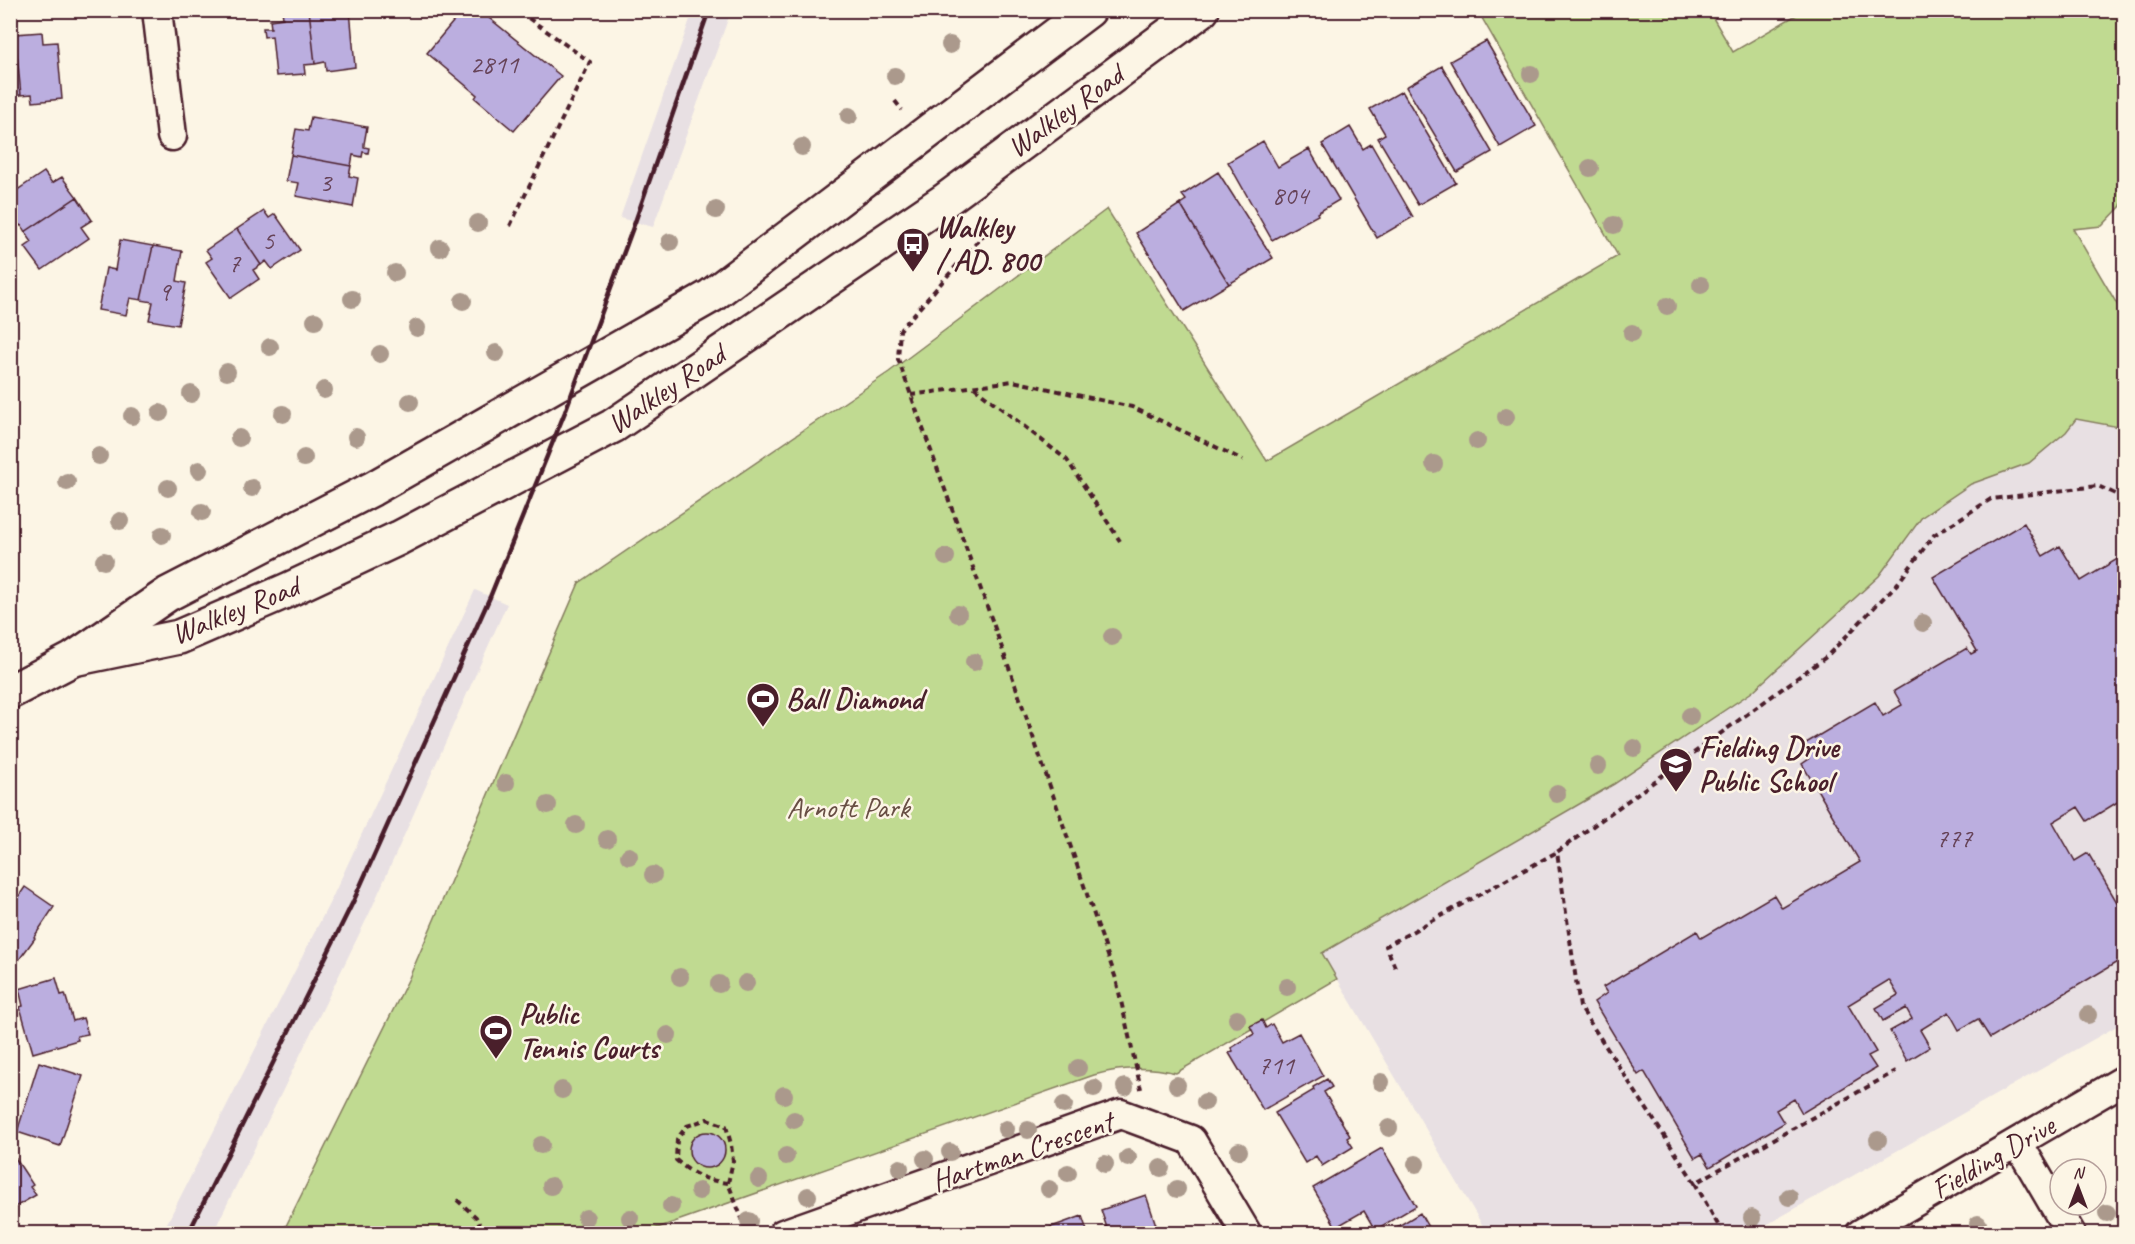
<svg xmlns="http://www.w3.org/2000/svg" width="2135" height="1244" viewBox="0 0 2135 1244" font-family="Caveat,sans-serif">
  <rect width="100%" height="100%" fill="#fcf5e5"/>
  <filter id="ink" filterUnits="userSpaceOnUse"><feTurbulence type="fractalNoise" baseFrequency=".0167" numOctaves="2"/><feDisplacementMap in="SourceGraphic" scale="12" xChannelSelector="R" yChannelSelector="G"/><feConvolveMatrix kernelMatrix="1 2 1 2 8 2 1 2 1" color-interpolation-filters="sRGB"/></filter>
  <g filter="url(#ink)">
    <path fill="#e8e0e3" d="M693,11H731L653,227L620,218Z
      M1478,11H1709L1733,52L1803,11H1944L2124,316V1022L1752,1233H1487L1093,564L1618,256Z
      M475,590L507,604L370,912L213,1233H162L333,896Z"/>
    <path fill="#c0da91" stroke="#857c5e" stroke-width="1.5" d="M1478,11H1709L1733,52L1803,11H2124V195L2121,206L2102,226L2073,229L2124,316V423L2119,427L2076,419L2066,432L2029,463L1971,484L1922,517L1879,576L1752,692L1614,784L1322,953L1337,979L1176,1073C1148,1066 1123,1067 1094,1075L643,1233L282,1234L409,978L579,583L889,372L1107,209L1267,461L1618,256Z"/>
    <path fill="#bbaedf" stroke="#4a1f2b" stroke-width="1.5" d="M282,10H309L315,64L304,65L305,74L276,76L272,36L264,37L263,28H271L270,20L283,18Z
      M309,10H350L355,67L326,71L325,62L315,64Z
      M463,10H479L561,76L514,131L475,98L477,95L427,53Z
      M42,32L43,43L57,42L62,99L33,102L32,94L21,95L15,34Z
      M10,34H15L21,95H11L10,105Z
      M1486,41L1536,126L1500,147L1450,61Z
      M1442,66L1492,152L1457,172L1406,87Z
      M1402,91L1456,183L1418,205L1378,138L1385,134L1370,109Z
      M311,117L367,127L364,144V147L369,148L368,153L363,152L362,157L353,155L351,166L291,155L296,129L308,131Z
      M1350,127L1363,149L1371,144L1413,217L1377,238L1322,144Z
      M1263,141L1278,167L1309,149L1339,200L1317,213L1318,215L1272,240L1228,162Z
      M291,155L351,166L349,176L358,178L353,207L296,196L299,183L286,181Z
      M44,172L52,183L62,177L77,197L25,232L21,225L13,229L10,225V195Z
      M1218,172L1273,258L1229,284L1180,204L1186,200L1182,195Z
      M77,197L92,220L81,227L89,238L42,270L25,247L32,242L25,232Z
      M1180,204L1229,284L1184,311L1136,233Z
      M264,211L269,218L275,214L300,250L272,269L266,261L261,265L237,229Z
      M237,229L261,265L253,270L259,279L231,298L206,262L212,258L206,250Z
      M120,240L153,246L141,300L130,298L126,315L98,310L106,268L115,270Z
      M153,246L182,251L177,281L186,283L178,325L149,320L153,302L141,300Z
      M2024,523L2043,556L2060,546L2081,581L2124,555V798L2087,821L2078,807L2053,822L2075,861L2088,853L2124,914V958L1990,1038L1978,1019L1959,1030L1949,1012L1920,1030L1930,1047L1907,1061L1890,1031L1912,1019L1906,1008L1883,1021L1876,1008L1898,995L1889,980L1848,1005L1876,1052L1868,1056L1876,1068L1802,1113L1794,1099L1776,1110L1784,1123L1710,1167L1702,1154L1695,1158L1644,1071L1638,1075L1594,1002L1607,993L1603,987L1697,931L1701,938L1774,895L1782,908L1860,862L1802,764L1809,759L1801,746L1875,702L1883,716L1902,705L1894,691L1967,648L1971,654L1977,651L1933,577Z
      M25,887L54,907L34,937L35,938L10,972V909Z
      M56,978L61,995L65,994L73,1021L83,1018L88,1034L77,1036L78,1040L33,1053L20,1007L23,1006L19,989Z
      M1262,1020L1266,1028L1272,1024L1282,1042L1299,1033L1323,1076L1263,1110L1229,1053L1233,1051L1231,1048L1254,1034L1250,1026Z
      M39,1062L83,1076L60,1146L17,1132Z
      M1327,1079L1332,1087L1324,1092L1350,1136L1347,1138L1353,1147L1322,1166L1316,1156L1305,1163L1275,1113L1314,1090L1313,1087Z
      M689 1150a18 18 0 1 1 36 0a18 18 0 1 1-36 0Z
      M1382,1148L1416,1206L1375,1230L1364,1211L1336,1227L1313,1188Z
      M10,1150L33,1185L30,1187L36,1195L15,1207L10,1201Z
      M1146,1195L1159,1234H1109L1101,1210Z
      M1420,1213L1432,1234H1385Z
      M1082,1216L1088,1234H1032Z"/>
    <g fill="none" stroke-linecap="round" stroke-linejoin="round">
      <g stroke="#4a1f2b" stroke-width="33">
        <path id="minor" d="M157,10L172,136
          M2018,1143L2071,1234
          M783,1234L1121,1114L1191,1140L1247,1234
          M1860,1234L2124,1080"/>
      </g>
      <g stroke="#4a1f2b" stroke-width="38">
        <path id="secondary" d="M73,659L179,637L288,590L399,538L613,426L944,201L1202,10
          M10,692L73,659L168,594L372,489L711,296L1089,10"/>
      </g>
      <path stroke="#4a1f2b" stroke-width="4" stroke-dasharray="6 4.5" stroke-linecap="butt" d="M895,101L902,110
        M980,213L986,232L900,330L898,359L1016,687L1116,979L1141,1089
        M510,226L590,62L517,10
        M974,387L1067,460L1120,541
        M911,395L1013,381L1132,407L1243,460
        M1395,967L1386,946L1557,852
        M728,1183C705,1180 693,1175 676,1160L677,1139L687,1126L707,1119L726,1126L731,1144L733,1161L728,1183L748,1234
        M1695,1183L1580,1007L1557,852L1826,657L1898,583L1934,535L1991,499L2098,486L2124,498
        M457,1200L476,1217L484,1234
        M1723,1234L1695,1183L1896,1071"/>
      <use href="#minor" stroke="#fcf5e5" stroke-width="28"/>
      <use href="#secondary" stroke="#fcf5e5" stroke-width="33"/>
      <path stroke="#4a1f2b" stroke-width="4.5" d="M188,1234L353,902L490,597L565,412L635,222L709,10"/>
    </g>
    <g fill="#ab998c">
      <circle cx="950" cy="45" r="9"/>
      <circle cx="1531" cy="74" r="9"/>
      <circle cx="895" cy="76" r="9"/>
      <circle cx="849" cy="116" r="9"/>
      <circle cx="802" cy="147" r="9"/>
      <circle cx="1590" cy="168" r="9"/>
      <circle cx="716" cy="210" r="9"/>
      <circle cx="478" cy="223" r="9"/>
      <circle cx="1614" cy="225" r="9"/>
      <circle cx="670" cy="242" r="9"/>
      <circle cx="440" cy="248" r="9"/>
      <circle cx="395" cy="273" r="9"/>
      <circle cx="1701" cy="285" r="9"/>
      <circle cx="352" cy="299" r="9"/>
      <circle cx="463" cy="301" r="9"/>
      <circle cx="1667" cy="306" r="9"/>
      <circle cx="315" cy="321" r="9"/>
      <circle cx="417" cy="328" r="9"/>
      <circle cx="1632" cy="333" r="9"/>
      <circle cx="270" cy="347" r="9"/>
      <circle cx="496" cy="353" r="9"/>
      <circle cx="380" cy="354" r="9"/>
      <circle cx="227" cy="372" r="9"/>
      <circle cx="324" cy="390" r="9"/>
      <circle cx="191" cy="394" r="9"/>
      <circle cx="410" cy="402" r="9"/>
      <circle cx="160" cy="413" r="9"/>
      <circle cx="283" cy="414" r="9"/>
      <circle cx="132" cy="416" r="9"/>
      <circle cx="1506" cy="417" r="9"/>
      <circle cx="356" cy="437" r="9"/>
      <circle cx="239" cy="438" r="9"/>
      <circle cx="1477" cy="441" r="9"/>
      <circle cx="99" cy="456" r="9"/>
      <circle cx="304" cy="458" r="9"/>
      <circle cx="1434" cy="464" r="9"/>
      <circle cx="199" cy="470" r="9"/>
      <circle cx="67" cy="482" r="9"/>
      <circle cx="168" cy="488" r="9"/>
      <circle cx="252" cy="488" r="9"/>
      <circle cx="202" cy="512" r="9"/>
      <circle cx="120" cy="521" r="9"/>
      <circle cx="162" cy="535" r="9"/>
      <circle cx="946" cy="557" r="9"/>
      <circle cx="104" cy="561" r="9"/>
      <circle cx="958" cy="614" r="9"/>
      <circle cx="1923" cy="623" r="9"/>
      <circle cx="1112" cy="637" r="9"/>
      <circle cx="974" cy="662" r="9"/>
      <circle cx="1690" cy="716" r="9"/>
      <circle cx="1634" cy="748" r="9"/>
      <circle cx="1598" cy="766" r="9"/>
      <circle cx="506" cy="783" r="9"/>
      <circle cx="1557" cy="794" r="9"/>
      <circle cx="548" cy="805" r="9"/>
      <circle cx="576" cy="825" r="9"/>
      <circle cx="607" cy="839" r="9"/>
      <circle cx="629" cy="856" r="9"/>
      <circle cx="653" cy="875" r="9"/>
      <circle cx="680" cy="977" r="9"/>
      <circle cx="746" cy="983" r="9"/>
      <circle cx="719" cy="984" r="9"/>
      <circle cx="1287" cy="987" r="9"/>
      <circle cx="2088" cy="1015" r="9"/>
      <circle cx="1237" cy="1019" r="9"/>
      <circle cx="668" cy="1035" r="9"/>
      <circle cx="1078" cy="1068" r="9"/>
      <circle cx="1381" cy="1082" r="9"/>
      <circle cx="1177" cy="1085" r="9"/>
      <circle cx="1125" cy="1087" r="9"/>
      <circle cx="1094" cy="1088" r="9"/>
      <circle cx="562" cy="1090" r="9"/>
      <circle cx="784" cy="1095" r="9"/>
      <circle cx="1205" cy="1102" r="9"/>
      <circle cx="1064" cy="1105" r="9"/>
      <circle cx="794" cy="1120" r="9"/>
      <circle cx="1389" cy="1128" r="9"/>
      <circle cx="1006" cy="1129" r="9"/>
      <circle cx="1028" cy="1130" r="9"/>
      <circle cx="1878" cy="1140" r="9"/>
      <circle cx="541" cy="1145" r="9"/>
      <circle cx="1239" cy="1151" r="9"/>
      <circle cx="950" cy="1152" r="9"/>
      <circle cx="786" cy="1156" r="9"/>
      <circle cx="1128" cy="1158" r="9"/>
      <circle cx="925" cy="1159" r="9"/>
      <circle cx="1105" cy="1164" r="9"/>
      <circle cx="1416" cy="1164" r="9"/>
      <circle cx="900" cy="1168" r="9"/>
      <circle cx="1161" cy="1168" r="9"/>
      <circle cx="1068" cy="1173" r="9"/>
      <circle cx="759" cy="1179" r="9"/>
      <circle cx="551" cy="1186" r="9"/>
      <circle cx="1049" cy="1189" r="9"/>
      <circle cx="1177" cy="1189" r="9"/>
      <circle cx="699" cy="1191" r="9"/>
      <circle cx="808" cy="1196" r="9"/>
      <circle cx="1789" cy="1197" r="9"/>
      <circle cx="671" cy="1206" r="9"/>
      <circle cx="2107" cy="1213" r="9"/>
      <circle cx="586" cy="1218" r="9"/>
      <circle cx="630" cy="1218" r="9"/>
      <circle cx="1752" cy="1218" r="9"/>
      <circle cx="749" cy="1221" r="9"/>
      <circle cx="1978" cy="1224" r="9"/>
    </g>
  </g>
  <defs>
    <g id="bus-pin" transform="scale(1.725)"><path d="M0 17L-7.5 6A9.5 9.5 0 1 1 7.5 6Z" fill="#4a1f2b" stroke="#fcf5e5"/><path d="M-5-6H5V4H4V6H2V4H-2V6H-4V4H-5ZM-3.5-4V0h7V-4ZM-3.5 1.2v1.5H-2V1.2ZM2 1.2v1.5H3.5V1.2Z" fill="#fff"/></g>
    <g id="stadium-pin" transform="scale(1.725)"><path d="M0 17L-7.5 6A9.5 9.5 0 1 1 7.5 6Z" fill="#4a1f2b" stroke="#fcf5e5"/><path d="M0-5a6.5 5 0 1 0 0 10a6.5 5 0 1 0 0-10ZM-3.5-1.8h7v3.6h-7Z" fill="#fff"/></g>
    <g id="school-pin" transform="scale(1.725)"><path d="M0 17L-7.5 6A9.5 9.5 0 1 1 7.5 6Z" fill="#4a1f2b" stroke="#fcf5e5"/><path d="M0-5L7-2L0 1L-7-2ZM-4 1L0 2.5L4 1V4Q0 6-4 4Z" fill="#fff"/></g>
  </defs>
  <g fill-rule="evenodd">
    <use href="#bus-pin" x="913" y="244"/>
    <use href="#stadium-pin" x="763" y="699"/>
    <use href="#school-pin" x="1676" y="764"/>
    <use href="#stadium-pin" x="496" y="1031"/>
  </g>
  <g text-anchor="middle" stroke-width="5" stroke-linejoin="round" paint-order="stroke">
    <g font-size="27" fill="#664358">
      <text x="494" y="73">2811</text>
      <text x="325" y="191">3</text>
      <text x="1290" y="204">804</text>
      <text x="268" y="249">5</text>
      <text x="234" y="272">7</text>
      <text x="164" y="300">9</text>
      <text x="1954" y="847">777</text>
      <text x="1276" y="1074">711</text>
    </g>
    <g font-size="30" fill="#4a1f2b" stroke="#fcf5e5">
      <text transform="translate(1065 111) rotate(-36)" y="10">Walkley Road</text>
      <text transform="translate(666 389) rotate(-34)" y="10">Walkley Road</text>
      <text transform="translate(235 610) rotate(-22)" y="10">Walkley Road</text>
      <text transform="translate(1022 1151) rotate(-19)" y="10">Hartman Crescent</text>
      <text transform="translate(1993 1157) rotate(-30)" y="10">Fielding Drive</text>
    </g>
    <g font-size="30" font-weight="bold" fill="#4a1f2b" stroke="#fcf5e5" text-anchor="start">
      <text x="936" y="237">Walkley<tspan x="936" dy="34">/ AD. 800</tspan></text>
      <text x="786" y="709">Ball Diamond</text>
      <text x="1699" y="757">Fielding Drive<tspan x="1699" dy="34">Public School</tspan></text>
      <text x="519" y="1024">Public<tspan x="519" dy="34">Tennis Courts</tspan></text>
    </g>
    <g font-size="30" fill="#684e44" stroke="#fcf5e5">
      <text x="848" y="817">Arnott Park</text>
    </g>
  </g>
  <rect width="2135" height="1244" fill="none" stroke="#fcf5e5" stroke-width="36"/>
  <rect x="18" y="18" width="2099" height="1208" fill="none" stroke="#4a1f2b" stroke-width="2" filter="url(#ink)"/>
  <g transform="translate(2078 1187)"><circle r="28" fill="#fcf5e5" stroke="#b59f9b" stroke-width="1.5"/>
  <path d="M0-4.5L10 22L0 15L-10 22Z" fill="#4a1f2b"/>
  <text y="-9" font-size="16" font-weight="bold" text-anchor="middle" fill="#4a1f2b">N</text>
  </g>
</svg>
